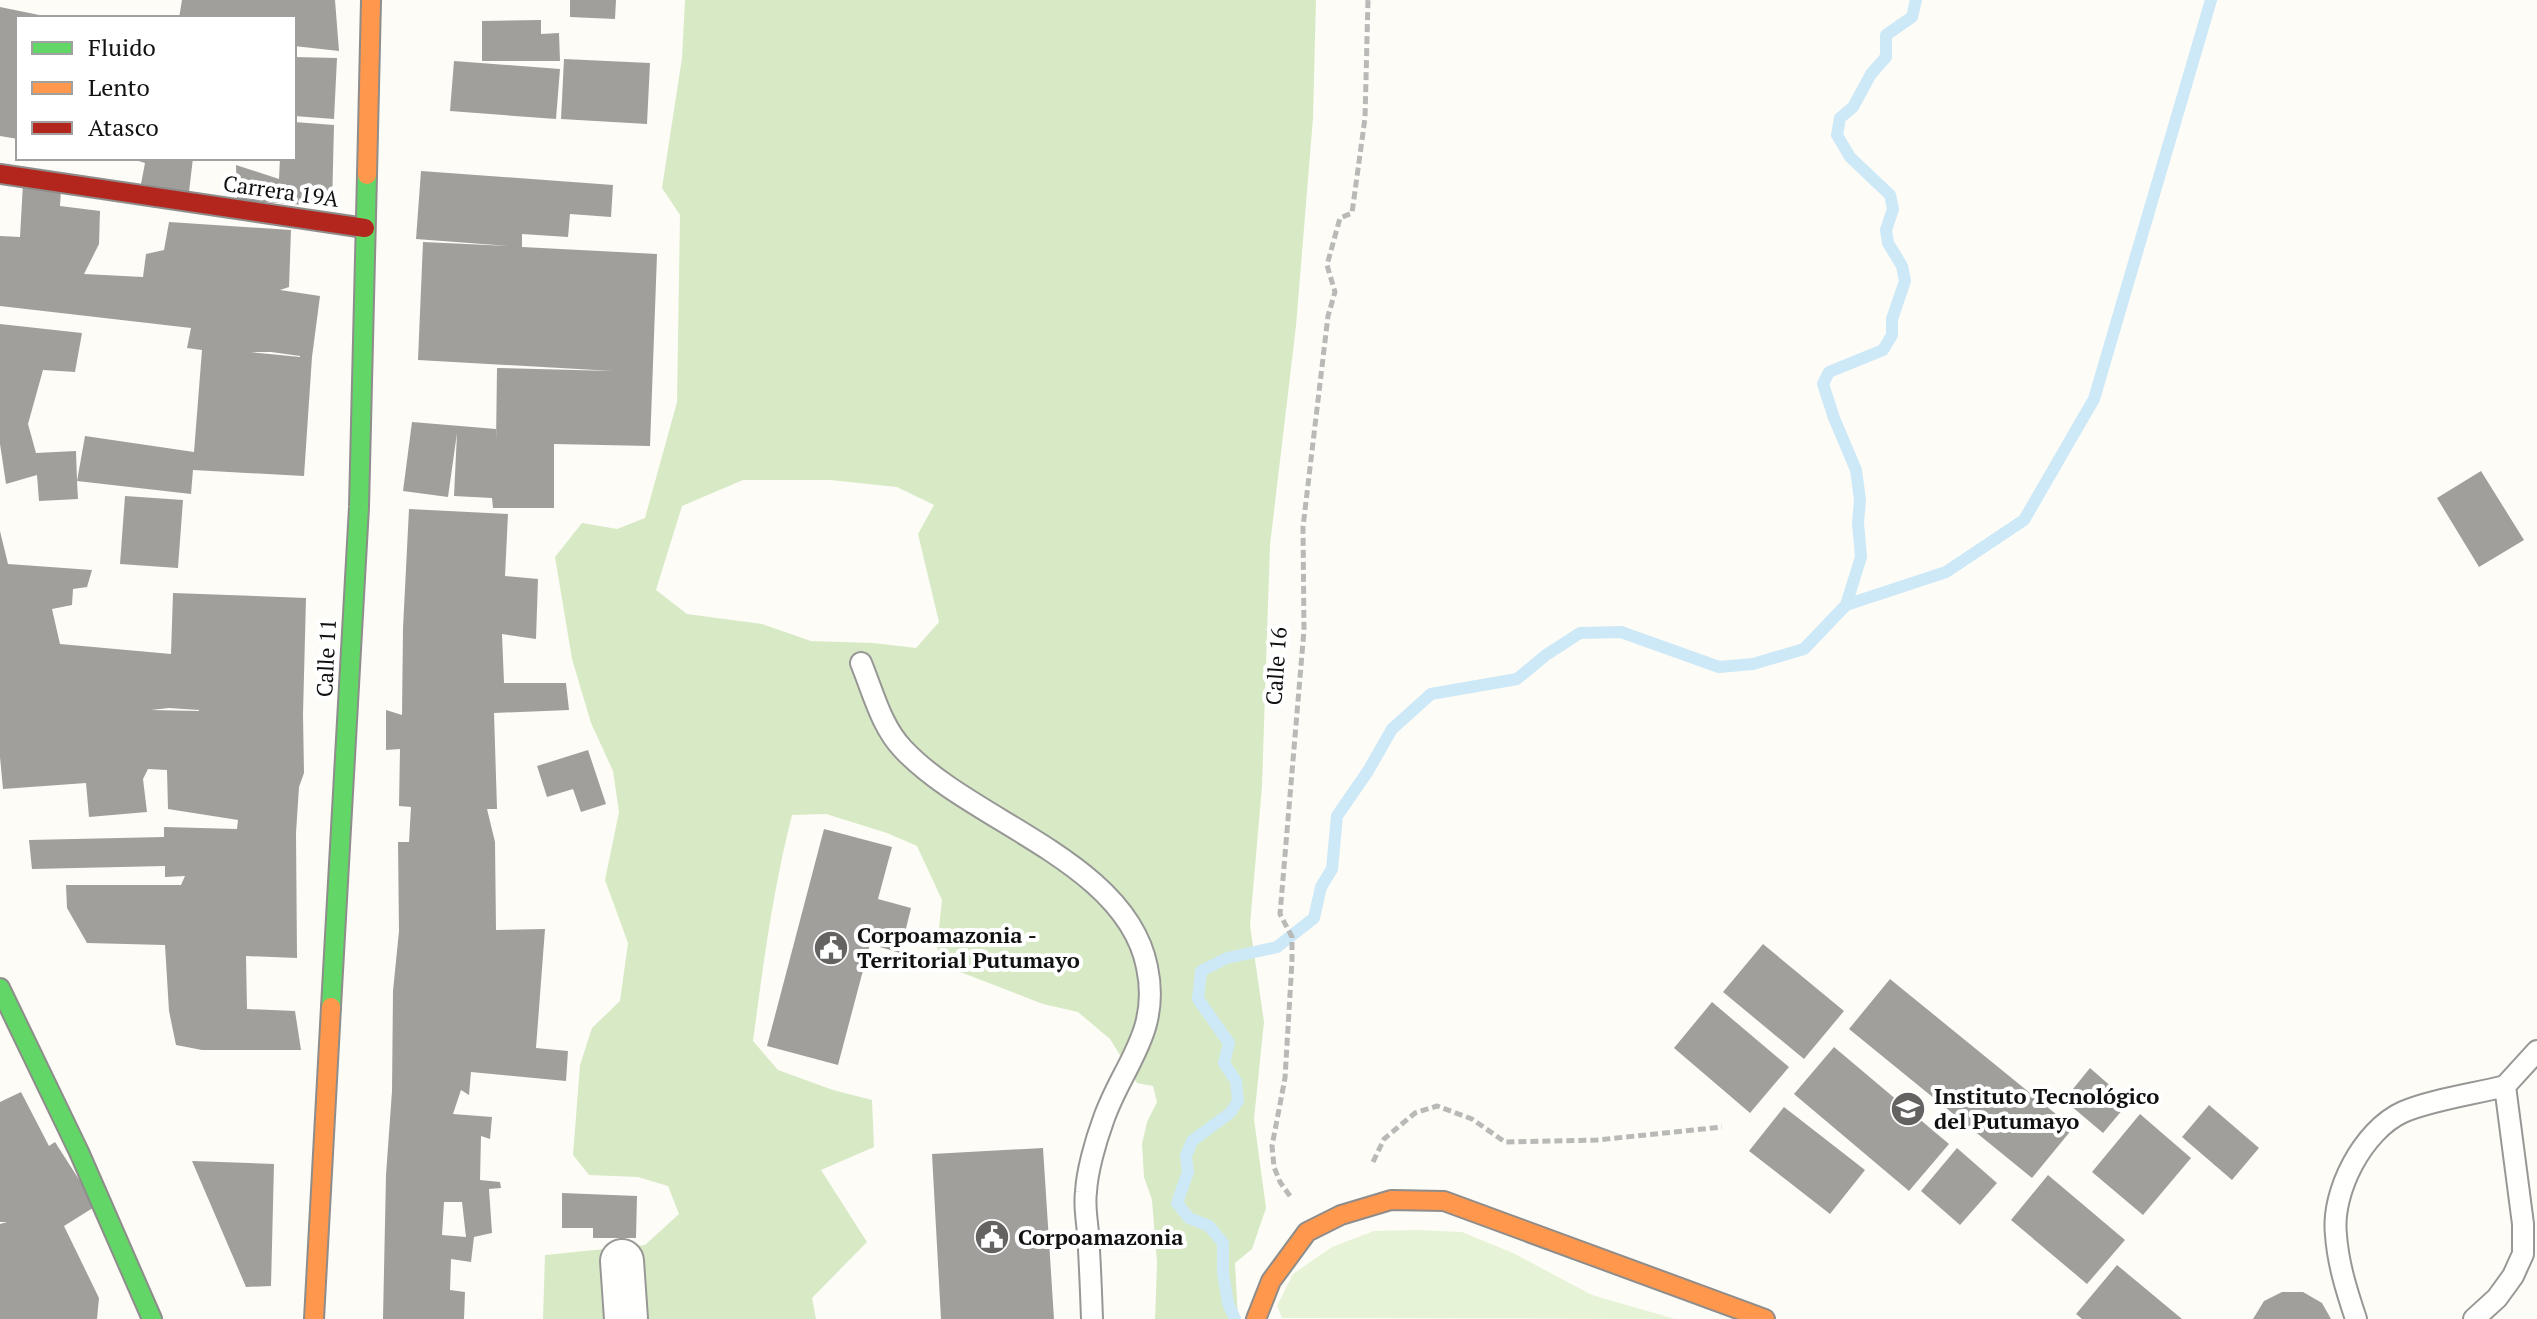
<svg xmlns="http://www.w3.org/2000/svg" width="2537" height="1319" viewBox="0 0 2537 1319" font-family="'PT Serif',serif">
  <rect width="100%" height="100%" fill="#fdfcf7"/>
  <path fill="#e7f3d7" d="M1418,1230L1462,1232L1513,1253L1592,1295L1675,1319L1282,1318L1277,1306L1293,1274L1332,1247L1374,1231Z"/>
  <path fill="#d8eac5" fill-rule="evenodd" d="M685,0H1316L1313,118L1296,326L1270,545L1262,786L1250,925L1264,1022L1254,1119L1266,1208L1252,1249L1235,1263L1238,1319H1155L1157,1263L1152,1200L1144,1177L1142,1144L1147,1122L1157,1102L1153,1086L1137,1083L1110,1039L1078,1012L1043,1004L942,965L937,948L942,900L917,846L887,833L826,814L792,815C773,889 763,966 753,1041L778,1070L833,1090L872,1100L874,1147L821,1170L867,1242L812,1298L816,1319H543L545,1255L645,1245L679,1214L668,1186L638,1177L589,1175L573,1155L580,1065L592,1028L620,1001L628,943L605,880L619,812L613,771L591,723L572,659L555,557L582,523L617,529L645,518L677,402L680,215L662,188L682,58ZM743,480H830L897,487L934,505L918,534L939,622L916,648L873,643L811,641L762,624L687,614L656,590L682,506Z"/>
  <g fill="none" stroke-linecap="round" stroke-linejoin="round">
    <path stroke="#cde8f7" stroke-width="12" d="M1846,605L1946,572L2024,520L2094,399L2211,0
      M1235,1319L1228,1303L1223,1273V1243L1209,1226L1189,1218L1177,1203L1188,1172L1186,1156L1192,1141L1230,1113L1238,1101L1236,1081L1224,1063L1229,1043L1198,999L1201,971L1227,958L1277,947L1314,918L1321,887L1332,869L1337,816L1368,771L1392,729L1431,694L1517,679L1546,655L1580,633L1621,632L1719,667L1753,664L1804,649L1846,605L1861,557L1858,523L1860,500L1856,470L1834,418L1823,384L1829,372L1883,350L1892,335V319L1905,281L1902,266L1888,243L1886,230L1893,209L1890,195L1850,157L1837,135L1840,118L1853,107L1871,74L1886,57V35L1912,17L1916,0"/>
  </g>
  <path fill="#a19f9c" fill-rule="evenodd" d="M182,0H335L339,51L294,46V18H179Z
    M570,0H616L615,19L570,17Z
    M0,7L49,17L18,18V139L0,136Z
    M541,20V34L559,33L560,61H482V21Z
    M294,57L337,58L334,119L294,116Z
    M564,59L650,63L647,124L561,119Z
    M454,61L560,69L556,119L450,111Z
    M294,122L334,125L332,207L237,200L236,165L279,179L280,158H294Z
    M129,158H193L189,192L141,184L145,163Z
    M421,171L613,185L611,217L570,214L568,237L522,234V247L657,254L650,446L554,444V508H493L492,498L454,496L457,433L448,497L403,491L412,422L496,429V443L497,368L613,371L418,360L423,242L509,246L416,239Z
    M23,183L61,188L60,206L100,211L99,244L84,274L143,277L146,254L164,250L169,222L291,230L289,287L280,290L320,296L312,357L304,476L193,470L191,494L77,481L78,499L39,501L37,475L6,484L0,444V324L82,333L75,372L43,370L28,424L36,453L76,451L77,481L85,436L194,452L202,350L187,348L191,328L0,306V236L20,237ZM250,352H271L300,356V357Z
    M2481,471L2524,540L2479,567L2437,498Z
    M125,496L183,500L178,568L120,564Z
    M409,509L508,514L505,576L538,579L536,639L502,634L504,683H566L569,710L494,713L497,809H487L495,842L496,930L545,929L536,1048L568,1051L566,1081L471,1072L469,1095L461,1090L453,1114L492,1117L490,1139L481,1136L480,1180L500,1182L501,1188L489,1189L492,1233L474,1237L471,1262L451,1259L450,1290L465,1292L464,1319H383L386,1175L392,1091L393,991L399,931L398,842H409L411,807L399,806L400,749L386,750V710L402,715L403,628ZM444,1202H462L466,1237L442,1235Z
    M0,531L8,564L92,570L87,587L73,589L72,605L52,609L60,644L171,654L173,593L306,598L303,714L304,773L299,787L296,833L297,958L246,956L247,1009L295,1011L301,1050H202L176,1045L169,1011L165,945L87,943L67,908L66,885H181L185,876L165,877V866L32,869L29,840L164,837V827L237,829L238,820L168,809L167,770L148,769L143,779L147,812L89,817L86,783L3,789L0,757ZM169,708L199,710V711L151,710Z
    M588,750L606,804L581,812L573,789L547,797L537,766Z
    M824,829L892,847L878,899L911,908L900,953L870,944L838,1065L767,1046Z
    M1763,944L1844,1011L1804,1059L1723,992Z
    M1890,979L2073,1128L2032,1178L1849,1029Z
    M1712,1002L1789,1067L1750,1113L1674,1048Z
    M1834,1047L1949,1144L1909,1191L1794,1094Z
    M2090,1068L2129,1102L2103,1133L2064,1100Z
    M21,1092L49,1146L55,1142L96,1206L64,1226L99,1298L97,1319H0V1224L7,1222H0V1102Z
    M2209,1105L2259,1148L2232,1180L2182,1137Z
    M1784,1107L1865,1170L1830,1214L1749,1151Z
    M2140,1114L2191,1158L2143,1215L2092,1172Z
    M1043,1148L1054,1319H941L932,1154Z
    M1957,1148L1997,1183L1960,1225L1921,1191Z
    M192,1161L274,1164L271,1286L246,1287Z
    M2048,1175L2125,1240L2087,1284L2011,1220Z
    M562,1193L637,1196L636,1238H593V1228H562Z
    M2117,1265L2182,1319H2082L2076,1314Z
    M2282,1292H2303L2322,1303L2331,1319H2253L2264,1301Z"/>
  <g fill="none" stroke-linecap="round" stroke-linejoin="round">
    <g stroke="#979795" stroke-width="24">
      <path id="lane" d="M861,663C873,692 881,726 903,749C971,822 1126,861 1147,967C1161,1033 1122,1065 1103,1121C1096,1140 1087,1171 1086,1192C1084,1205 1087,1220 1088,1234C1090,1262 1091,1291 1092,1319
        M2356,1319C2347,1292 2338,1264 2336,1235C2331,1192 2363,1130 2403,1112C2431,1100 2474,1094 2505,1086
        M2474,1319L2497,1298L2513,1276L2523,1254V1224L2505,1086L2537,1051"/>
    </g>
    <g stroke="#979795" stroke-width="46">
      <path id="street" d="M622,1261L626,1319"/>
    </g>
    <g stroke="#8e8d8b" stroke-width="22">
      <path id="fast" d="M0,988L79,1152L152,1319
        M331,1007L359,507L367,175"/>
    </g>
    <g stroke="#8e8d8b" stroke-width="22">
      <path id="slow" d="M367,175L371,0
        M314,1319L331,1007
        M1256,1319L1271,1281L1307,1232L1341,1215L1391,1200L1444,1201L1765,1319"/>
    </g>
    <g stroke="#8e8d8b" stroke-width="22">
      <path id="jam" d="M0,174L365,228"/>
    </g>
    <path stroke="#b9b9b8" stroke-width="5" stroke-dasharray="8 4" stroke-linecap="butt" d="M1373,1162L1384,1139L1415,1113L1437,1106L1472,1119L1505,1142L1597,1140L1722,1127
      M1290,1196L1280,1182L1274,1167L1272,1146L1285,1078L1292,961V937L1280,914L1304,630L1303,527L1328,316L1335,292L1327,265L1340,218L1352,213L1365,118L1368,0"/>
    <use href="#lane" stroke="#fffffe" stroke-width="20"/>
    <use href="#street" stroke="#fffffe" stroke-width="42"/>
    <use href="#fast" stroke="#63d668" stroke-width="18"/>
    <use href="#slow" stroke="#ff974d" stroke-width="18"/>
    <use href="#jam" stroke="#b3261e" stroke-width="18"/>
  </g>
  <defs>
    <g id="civic-disc" transform="scale(1.8)"><circle r="9.5" fill="#646362" stroke="#fff"/><path d="M-.6-6.5H3V-4.5H.6V-3L4-1V1h2V6H-6V1h2V-1L-.6-3ZM-1.2 2.5V6h2.4V2.5Z" fill="#fff"/></g>
    <g id="university-disc" transform="scale(1.8)"><circle r="9.5" fill="#646362" stroke="#fff"/><path d="M0-5L7-2L0 1L-7-2ZM-4 1L0 2.5L4 1V4Q0 6-4 4Z" fill="#fff"/></g>
  </defs>
  <g fill-rule="evenodd">
    <use href="#civic-disc" x="831" y="948"/>
    <use href="#university-disc" x="1908" y="1109"/>
    <use href="#civic-disc" x="992" y="1237"/>
  </g>
  <g text-anchor="middle" stroke-width="8" stroke-linejoin="round" paint-order="stroke">
    <g font-size="22" fill="#111" stroke="#fff">
      <text transform="translate(281 191) rotate(8)" y="8">Carrera 19A</text>
      <text transform="translate(326 658) rotate(-87)" y="8">Calle 11</text>
      <text transform="translate(1276 666) rotate(-86)" y="8">Calle 16</text>
    </g>
    <g font-size="22" font-weight="bold" fill="#111" stroke="#fff" text-anchor="start">
      <text x="857" y="943">Corpoamazonia -<tspan x="857" dy="25">Territorial Putumayo</tspan></text>
      <text x="1934" y="1104">Instituto Tecnológico<tspan x="1934" dy="25">del Putumayo</tspan></text>
      <text x="1018" y="1245">Corpoamazonia</text>
    </g>
  </g>
  <rect x="16" y="16" width="280" height="144" fill="#ffffff" stroke="#a0a0a0" stroke-width="2"/>
  <rect x="32" y="42" width="40" height="12" fill="#63d668" stroke="#a0a0a0" stroke-width="2"/>
  <text x="88" y="56" font-size="24" fill="#111111">Fluido</text>
  <rect x="32" y="82" width="40" height="12" fill="#ff974d" stroke="#a0a0a0" stroke-width="2"/>
  <text x="88" y="96" font-size="24" fill="#111111">Lento</text>
  <rect x="32" y="122" width="40" height="12" fill="#b3261e" stroke="#a0a0a0" stroke-width="2"/>
  <text x="88" y="136" font-size="24" fill="#111111">Atasco</text>
</svg>
